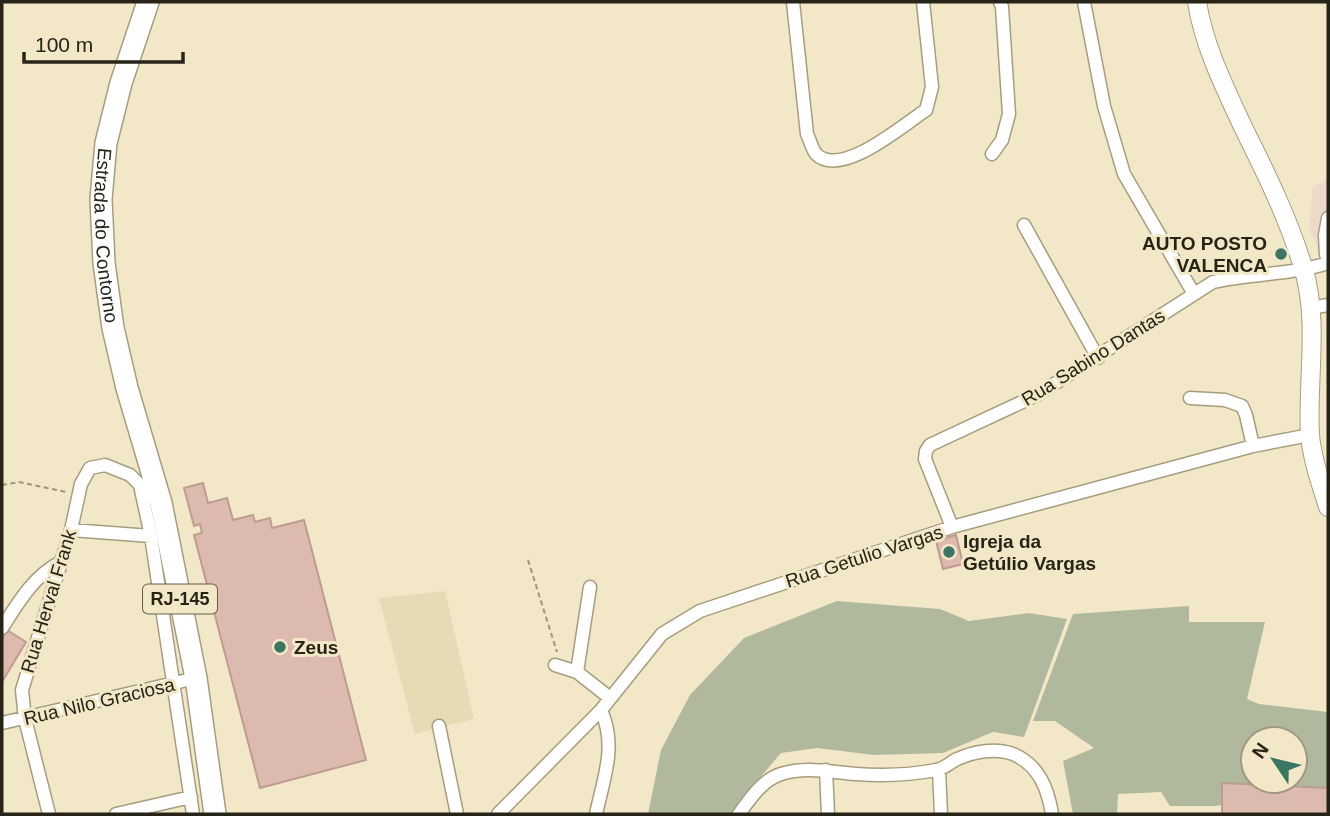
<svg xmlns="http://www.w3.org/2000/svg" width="1330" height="816" viewBox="0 0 1330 816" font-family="Helvetica,sans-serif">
  <rect width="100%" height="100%" fill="#f2e8c8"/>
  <path fill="#e7dbb5" d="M445,591L474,719L415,734L379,598Z"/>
  <path fill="#eddacb" d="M1328,179V260L1324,261L1309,228L1313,187Z"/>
  <path fill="#b0b99d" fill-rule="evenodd" d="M837,601L940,609L969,621L1029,613L1067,619L1024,737L993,732L943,753L874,755L817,748L781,753L739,802L733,814H648L661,750L690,695L744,638Z
    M1189,606V622H1265L1247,699L1259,704L1328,712V788L1222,783V805L1215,806H1170L1161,792L1118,794L1117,814H1073L1063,761L1094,748L1055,721H1033L1073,614ZM1253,739H1295V781H1253Z"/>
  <path fill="#ddbaaf" stroke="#be9c91" stroke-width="2" d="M203,483L208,503L227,498L233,520L253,515L255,522L270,518L272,528L304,520L366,760L260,788L194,535L202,533L200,524L194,526L184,488Z
    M956,535L963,564L943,569L936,541Z
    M7,630L26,642L2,682V639Z
    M1222,783L1328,788V814H1222Z"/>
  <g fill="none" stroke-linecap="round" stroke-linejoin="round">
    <g stroke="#a69d7f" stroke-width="15">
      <path id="street" d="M793,2L807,134C810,140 812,149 816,154C841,179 903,125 926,110L932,87L923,2
        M1084,2L1104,106L1124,174L1194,294
        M992,154L1002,140L1009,114L1002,7L1000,2
        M1024,225L1098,358
        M1326,255L1325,235L1328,218
        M1310,308L1328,305
        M1190,398L1225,400L1242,406L1246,415L1253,446
        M952,527L925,459L926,451L930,445L1037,395L1213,282C1252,273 1291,275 1328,263
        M71,530L151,536
        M2,628C18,603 33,576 61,562
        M555,665L577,672L610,698
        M577,672L590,587
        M2,723L196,678
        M439,726L457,814
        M826,770L828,814
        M939,770L941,814
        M49,814L25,719L22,690L71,530L81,484L90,468L105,465L130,475L140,485L151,536L193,814
        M116,814L191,797
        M498,814L601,710L662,634L700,611L952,527L1253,446L1310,435
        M596,814C604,777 617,746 601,710
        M739,814C750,799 762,780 781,774C806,766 830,772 856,774C882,776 910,775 936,770C943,769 949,764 955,760C972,752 995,747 1013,754C1039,765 1048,789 1052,814"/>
    </g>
    <g stroke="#a69d7f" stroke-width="20">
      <path id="secondary" d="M1197,2C1204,46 1224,86 1243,127C1266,173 1289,220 1304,270C1319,324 1307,380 1310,435C1312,459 1321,484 1328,507"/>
    </g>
    <g stroke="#a69d7f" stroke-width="24">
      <g id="primary">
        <path id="s1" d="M148,2L121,83L106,143L101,199L104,263L113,328L127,388L161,503L196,678L215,814"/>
      </g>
    </g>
    <path stroke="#9d957e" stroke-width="2" stroke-dasharray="5 3.5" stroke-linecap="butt" d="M2,485L19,482L66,492
      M528,560L557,652"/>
    <use href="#street" stroke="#fff" stroke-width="12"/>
    <use href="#secondary" stroke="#fff" stroke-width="18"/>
    <use href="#primary" stroke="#fff" stroke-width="21"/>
  </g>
  <g fill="#3a7662" stroke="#f2e8c8" stroke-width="2.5">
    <circle cx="1281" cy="254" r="7"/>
    <circle cx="949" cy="552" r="7"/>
    <circle cx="280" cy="647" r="7"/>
  </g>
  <g text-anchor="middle" stroke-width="6" stroke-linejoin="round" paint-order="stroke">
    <rect fill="#f2e8c8" stroke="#645e4c" stroke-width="2" x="143" y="584.5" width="74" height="29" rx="5"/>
    <g font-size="18" font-weight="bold" fill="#272317">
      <text x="180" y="605">RJ-145</text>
    </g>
    <g font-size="19" fill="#272317" stroke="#f2e8c8">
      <text dy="7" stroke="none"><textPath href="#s1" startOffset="240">Estrada do Contorno</textPath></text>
      <text transform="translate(1093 357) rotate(-32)" y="7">Rua Sabino Dantas</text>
      <text transform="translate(864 556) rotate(-18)" y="7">Rua Getulio Vargas</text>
      <text transform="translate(48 601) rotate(-73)" y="7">Rua Herval Frank</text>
      <text transform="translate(99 701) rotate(-13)" y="7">Rua Nilo Graciosa</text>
    </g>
    <g font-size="19" font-weight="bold" fill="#272317" stroke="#f2e8c8" text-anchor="start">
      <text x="1267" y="250" text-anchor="end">AUTO POSTO<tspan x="1267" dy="22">VALENCA</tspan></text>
      <text x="963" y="548">Igreja da<tspan x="963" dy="22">Getúlio Vargas</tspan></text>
      <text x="294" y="654">Zeus</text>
    </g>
  </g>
  <rect width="1330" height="816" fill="none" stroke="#272317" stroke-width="7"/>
  <g transform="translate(1274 760) rotate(305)"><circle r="33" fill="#f2e8c8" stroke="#a19981" stroke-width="2"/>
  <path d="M0-5L12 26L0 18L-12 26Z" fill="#3a7662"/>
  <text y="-10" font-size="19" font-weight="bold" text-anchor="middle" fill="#272317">N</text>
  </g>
  <path d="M24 52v10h159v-10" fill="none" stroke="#272317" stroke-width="3.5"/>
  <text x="35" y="52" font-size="21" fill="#272317" stroke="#f2e8c8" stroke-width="5" paint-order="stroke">100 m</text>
</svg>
